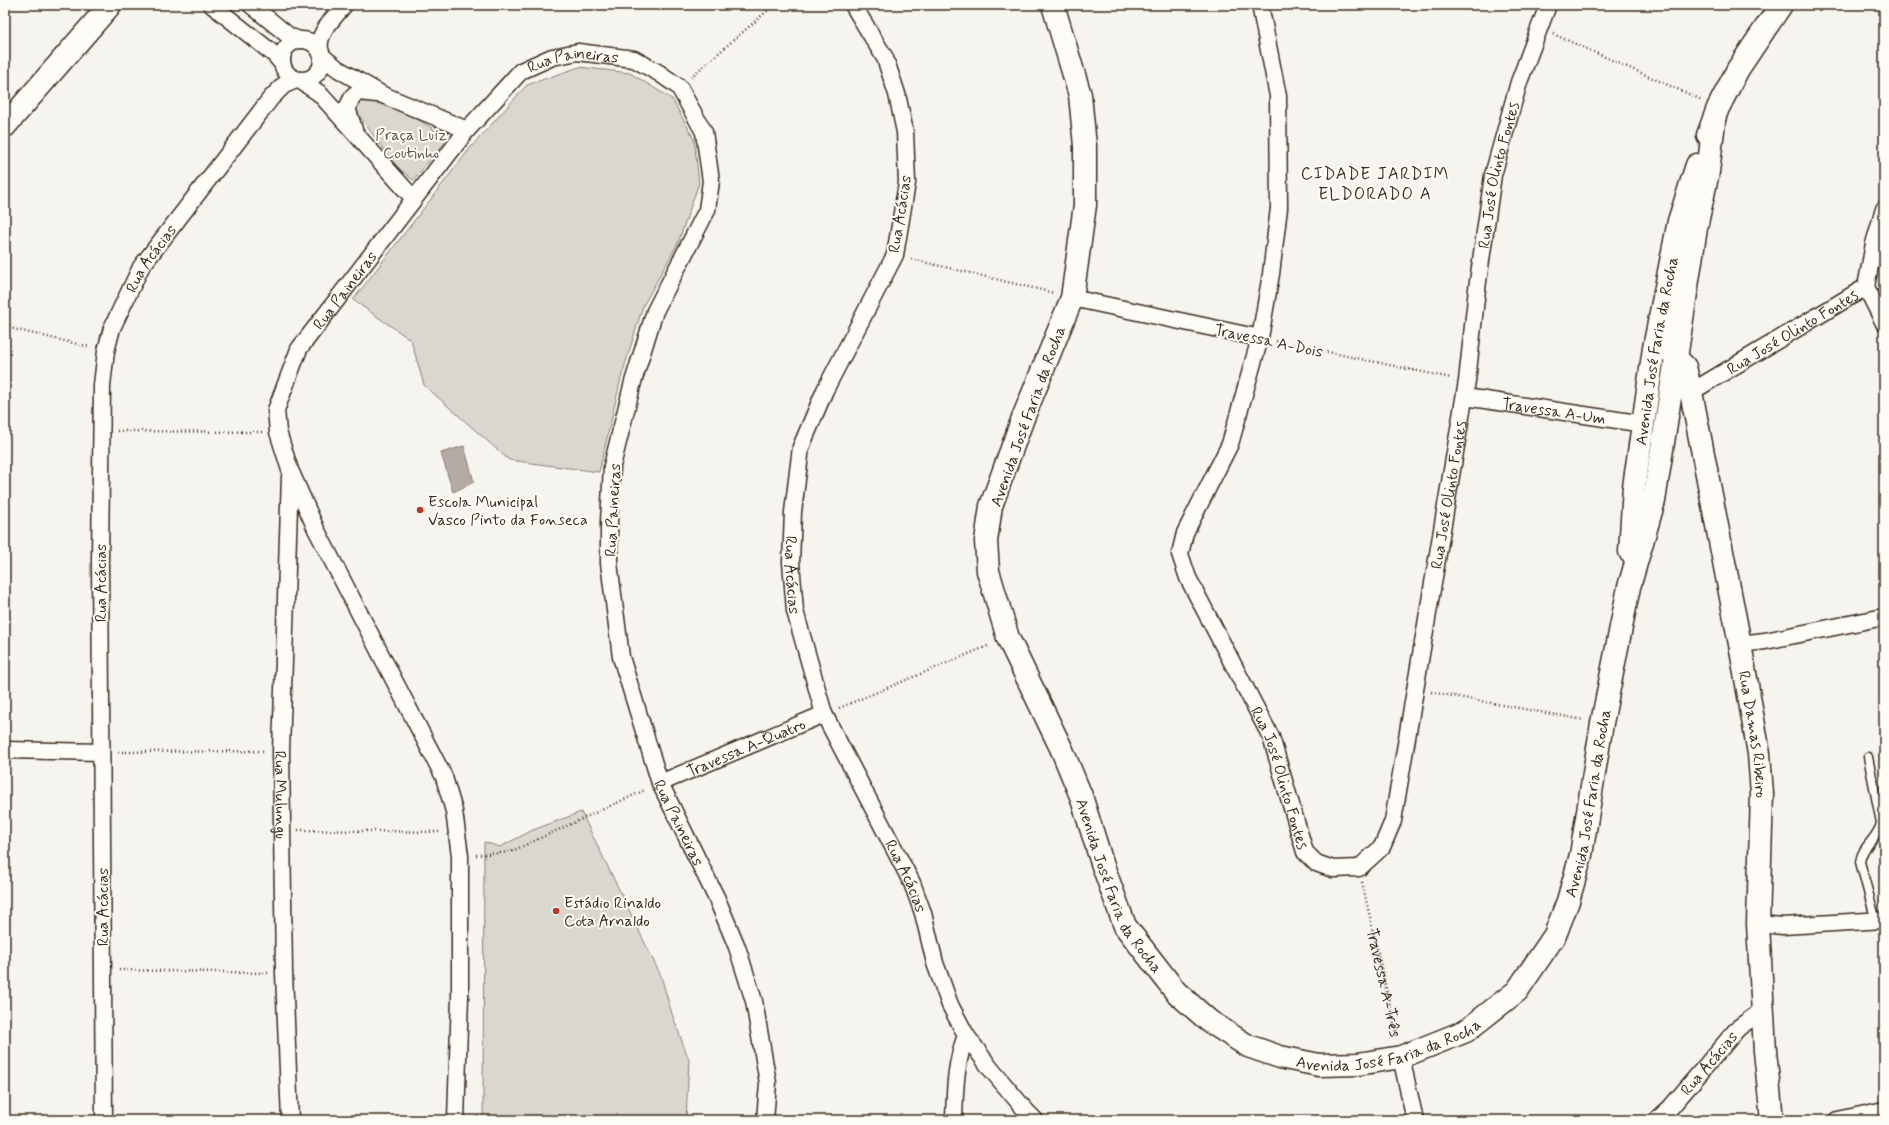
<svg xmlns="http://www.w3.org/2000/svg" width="1889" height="1125" viewBox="0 0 1889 1125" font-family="Mynerve,sans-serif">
  <rect width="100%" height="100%" fill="#f5f4ee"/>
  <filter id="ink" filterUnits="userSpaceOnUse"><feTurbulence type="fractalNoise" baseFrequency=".025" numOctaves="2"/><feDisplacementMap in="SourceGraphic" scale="8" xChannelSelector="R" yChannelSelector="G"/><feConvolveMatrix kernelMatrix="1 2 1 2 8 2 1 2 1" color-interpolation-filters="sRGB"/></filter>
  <g filter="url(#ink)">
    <path fill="#dad6d0" stroke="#8a8077" d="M579,67L630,73L672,99L694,139L699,183L678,243L643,306L621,378L599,472L509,460L424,385L411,340L353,300L471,147L527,85Z
      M364,100C397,106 421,120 448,139L413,180L394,164L356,111L358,106Z
      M581,812L636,924H639V931L661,976L672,1014L689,1060L686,1120H483L484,842L500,847L533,830Z"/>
    <path fill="#b4aca4" stroke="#84786e" d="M464,446L474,482L453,492L441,453Z"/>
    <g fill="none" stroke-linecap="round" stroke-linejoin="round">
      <g stroke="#3b2a1e" stroke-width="11">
        <path id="lane" d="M1868,757L1881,823C1878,839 1862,845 1860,862L1876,921"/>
      </g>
      <g stroke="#3b2a1e" stroke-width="19">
        <g id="street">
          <path d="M212,5L275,55L281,62"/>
          <path d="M251,5L289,36L299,40"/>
          <path id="s2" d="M853,5L885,58L897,94L905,132L907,183L895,255L825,390L801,447L793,512L791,562L795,611L824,714L912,883L923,913L935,963L950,1005L966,1035L990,1068L1027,1112L1035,1120"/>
          <path id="s3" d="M1260,5L1278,96L1279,208L1271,274L1260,338L1230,444L1185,533L1180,554L1188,578L1271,737L1305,852L1316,863L1333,869L1359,868L1382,847L1393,821L1467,381L1477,289L1493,175L1519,82L1548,5"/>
          <circle cx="302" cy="60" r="20"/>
          <path d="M321,52C314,36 335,17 344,5"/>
          <path d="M322,56L338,69L383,95L467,130"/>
          <path d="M301,81L319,93L413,198"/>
          <path d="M354,129L347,108L353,96L358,92L377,94"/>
          <path d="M1866,287L1884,323"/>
          <path d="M1072,298L1260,338"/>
          <path id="s4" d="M1691,392L1866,287L1874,244L1884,209"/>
          <path id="s5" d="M1465,397L1644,424"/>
          <path id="s6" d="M290,476L281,751L284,973L290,1120"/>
          <path d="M1740,644L1765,641L1884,617"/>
          <path d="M5,750L101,752"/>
          <path id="s7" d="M660,783L824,714"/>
          <path d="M1758,924L1783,926L1884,920"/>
          <path d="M1401,1057L1415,1120"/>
          <path id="s8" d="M104,1120L100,560L102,385L106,351L112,328L141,267L271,98L284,85L296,80"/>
          <path id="s9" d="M456,1120L460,996V856L454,811L444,777L316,529L290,470L278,432L276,410L299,349L467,130L521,71L552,57L578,52L634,59L659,73L679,87L704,132L711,181L707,210L655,311L633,382L612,466L609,522V563L621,657L660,783L717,899L737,947L754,1001L768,1083L765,1120"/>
          <path d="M954,1120C955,1088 955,1066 966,1035"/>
          <path id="s10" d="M1657,1120L1671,1107L1738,1028L1763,1010"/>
          <path d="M1838,1120L1884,1110"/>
        </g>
      </g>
      <g stroke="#3b2a1e" stroke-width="25">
        <g id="secondary">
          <path id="s11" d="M1053,5L1080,95L1085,146V205L1072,298L1023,418L991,506L986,541L988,571L1008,638L1062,750L1081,796L1102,863L1125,926L1176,992L1209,1021L1248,1046L1280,1057L1319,1065L1358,1064L1401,1057L1466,1031L1517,991L1555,935L1568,901L1581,855L1602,723L1629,587L1654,501L1696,228L1708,172L1714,122"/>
          <path d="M5,126L110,5"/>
          <path d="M1708,135L1718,108L1738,69L1781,5"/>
          <path id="s12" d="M1666,293L1665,341L1668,349L1685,367L1691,392L1740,644L1759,754L1762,794L1758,924L1765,1051L1772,1120"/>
          <path id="s13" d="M1630,552L1634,487L1654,348L1679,221L1697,165"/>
        </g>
      </g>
      <g stroke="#3b2a1e" stroke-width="2.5" stroke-dasharray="1 3" stroke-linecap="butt">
        <path d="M1553,34L1702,100"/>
        <path d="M691,77L774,5"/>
        <path d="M911,259L1054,293"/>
        <path d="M5,327L90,347"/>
        <path d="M1276,341L1451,378"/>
        <path d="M117,431L262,432"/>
        <path d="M1431,692L1584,720"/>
        <path d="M839,708L990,645"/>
        <path d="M118,752L265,751"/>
        <path d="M298,830L441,832"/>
        <path d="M476,855L510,852L645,790"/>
        <path id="s1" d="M1362,882L1397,1037"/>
        <path d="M119,970L268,973"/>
      </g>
      <use href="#lane" stroke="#fdfcf7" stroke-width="8"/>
      <use href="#street" stroke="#fdfcf7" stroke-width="16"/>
      <use href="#secondary" stroke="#fdfcf7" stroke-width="22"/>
    </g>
  </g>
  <g fill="#c8321e" stroke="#fdfcf7" stroke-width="1.5">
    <circle cx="420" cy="510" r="4"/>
    <circle cx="556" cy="911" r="4"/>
  </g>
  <g text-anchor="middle" stroke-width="4" stroke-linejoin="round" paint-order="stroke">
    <g font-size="16" fill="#3b2a1e" stroke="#fdfcf7">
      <text dy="6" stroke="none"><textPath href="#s9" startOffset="1226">Rua Paineiras</textPath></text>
      <text dy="6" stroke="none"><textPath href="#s3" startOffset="1666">Rua José Olinto Fontes</textPath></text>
      <text transform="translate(899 214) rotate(-81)" y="6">Rua Acácias</text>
      <text dy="6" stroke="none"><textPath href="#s8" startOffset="873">Rua Acácias</textPath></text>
      <text dy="6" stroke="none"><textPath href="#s9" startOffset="890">Rua Paineiras</textPath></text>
      <text dy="6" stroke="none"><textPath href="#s4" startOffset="118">Rua José Olinto Fontes</textPath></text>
      <text transform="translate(1269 340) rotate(12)" y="6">Travessa A-Dois</text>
      <text dy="6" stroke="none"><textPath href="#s13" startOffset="203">Avenida José Faria da Rocha</textPath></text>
      <text dy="6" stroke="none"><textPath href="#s5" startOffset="90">Travessa A-Um</textPath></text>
      <text transform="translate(1027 416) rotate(-70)" y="6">Avenida José Faria da Rocha</text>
      <text dy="6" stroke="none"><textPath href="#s3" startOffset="1342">Rua José Olinto Fontes</textPath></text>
      <text transform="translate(612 510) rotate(-87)" y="6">Rua Paineiras</text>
      <text dy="6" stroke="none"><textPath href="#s2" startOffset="605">Rua Acácias</textPath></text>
      <text transform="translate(100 583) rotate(-90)" y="6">Rua Acácias</text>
      <text dy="6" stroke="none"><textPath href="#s12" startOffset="455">Rua Damas Ribeiro</textPath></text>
      <text dy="6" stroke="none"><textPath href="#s7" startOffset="93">Travessa A-Quatro</textPath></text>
      <text dy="6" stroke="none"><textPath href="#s3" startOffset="814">Rua José Olinto Fontes</textPath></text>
      <text dy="6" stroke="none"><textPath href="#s6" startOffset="319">Rua Mulungu</textPath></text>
      <text dy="6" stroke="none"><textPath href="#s11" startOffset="1637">Avenida José Faria da Rocha</textPath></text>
      <text dy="6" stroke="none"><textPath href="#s9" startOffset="2114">Rua Paineiras</textPath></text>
      <text dy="6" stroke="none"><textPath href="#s2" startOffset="930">Rua Acácias</textPath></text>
      <text dy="6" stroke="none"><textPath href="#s11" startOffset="929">Avenida José Faria da Rocha</textPath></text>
      <text transform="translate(102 907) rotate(-90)" y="6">Rua Acácias</text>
      <text dy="6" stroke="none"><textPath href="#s1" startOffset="103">Travessa A-Três</textPath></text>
      <text dy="6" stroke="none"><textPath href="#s11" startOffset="1288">Avenida José Faria da Rocha</textPath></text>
      <text dy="6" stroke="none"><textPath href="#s10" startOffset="77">Rua Acácias</textPath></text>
    </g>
    <g font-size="16" fill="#63554a" stroke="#fdfcf7">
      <text x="411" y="140">Praça Luiz<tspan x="411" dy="18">Coutinho</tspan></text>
    </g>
    <g font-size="16" fill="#3b2a1e" stroke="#fdfcf7" text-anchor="start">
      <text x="428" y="507">Escola Municipal<tspan x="428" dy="18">Vasco Pinto da Fonseca</tspan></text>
      <text x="564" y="908">Estádio Rinaldo<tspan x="564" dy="18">Cota Arnaldo</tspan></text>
    </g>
    <g font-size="17" letter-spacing="1" fill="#3b2a1e" stroke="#fdfcf7">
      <text x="1375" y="179">CIDADE JARDIM<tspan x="1375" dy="20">ELDORADO A</tspan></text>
    </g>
  </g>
  <rect width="1889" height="1125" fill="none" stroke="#fdfcf7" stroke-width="20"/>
  <rect x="10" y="10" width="1869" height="1105" fill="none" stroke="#3b2a1e" stroke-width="1.5" filter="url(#ink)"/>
</svg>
